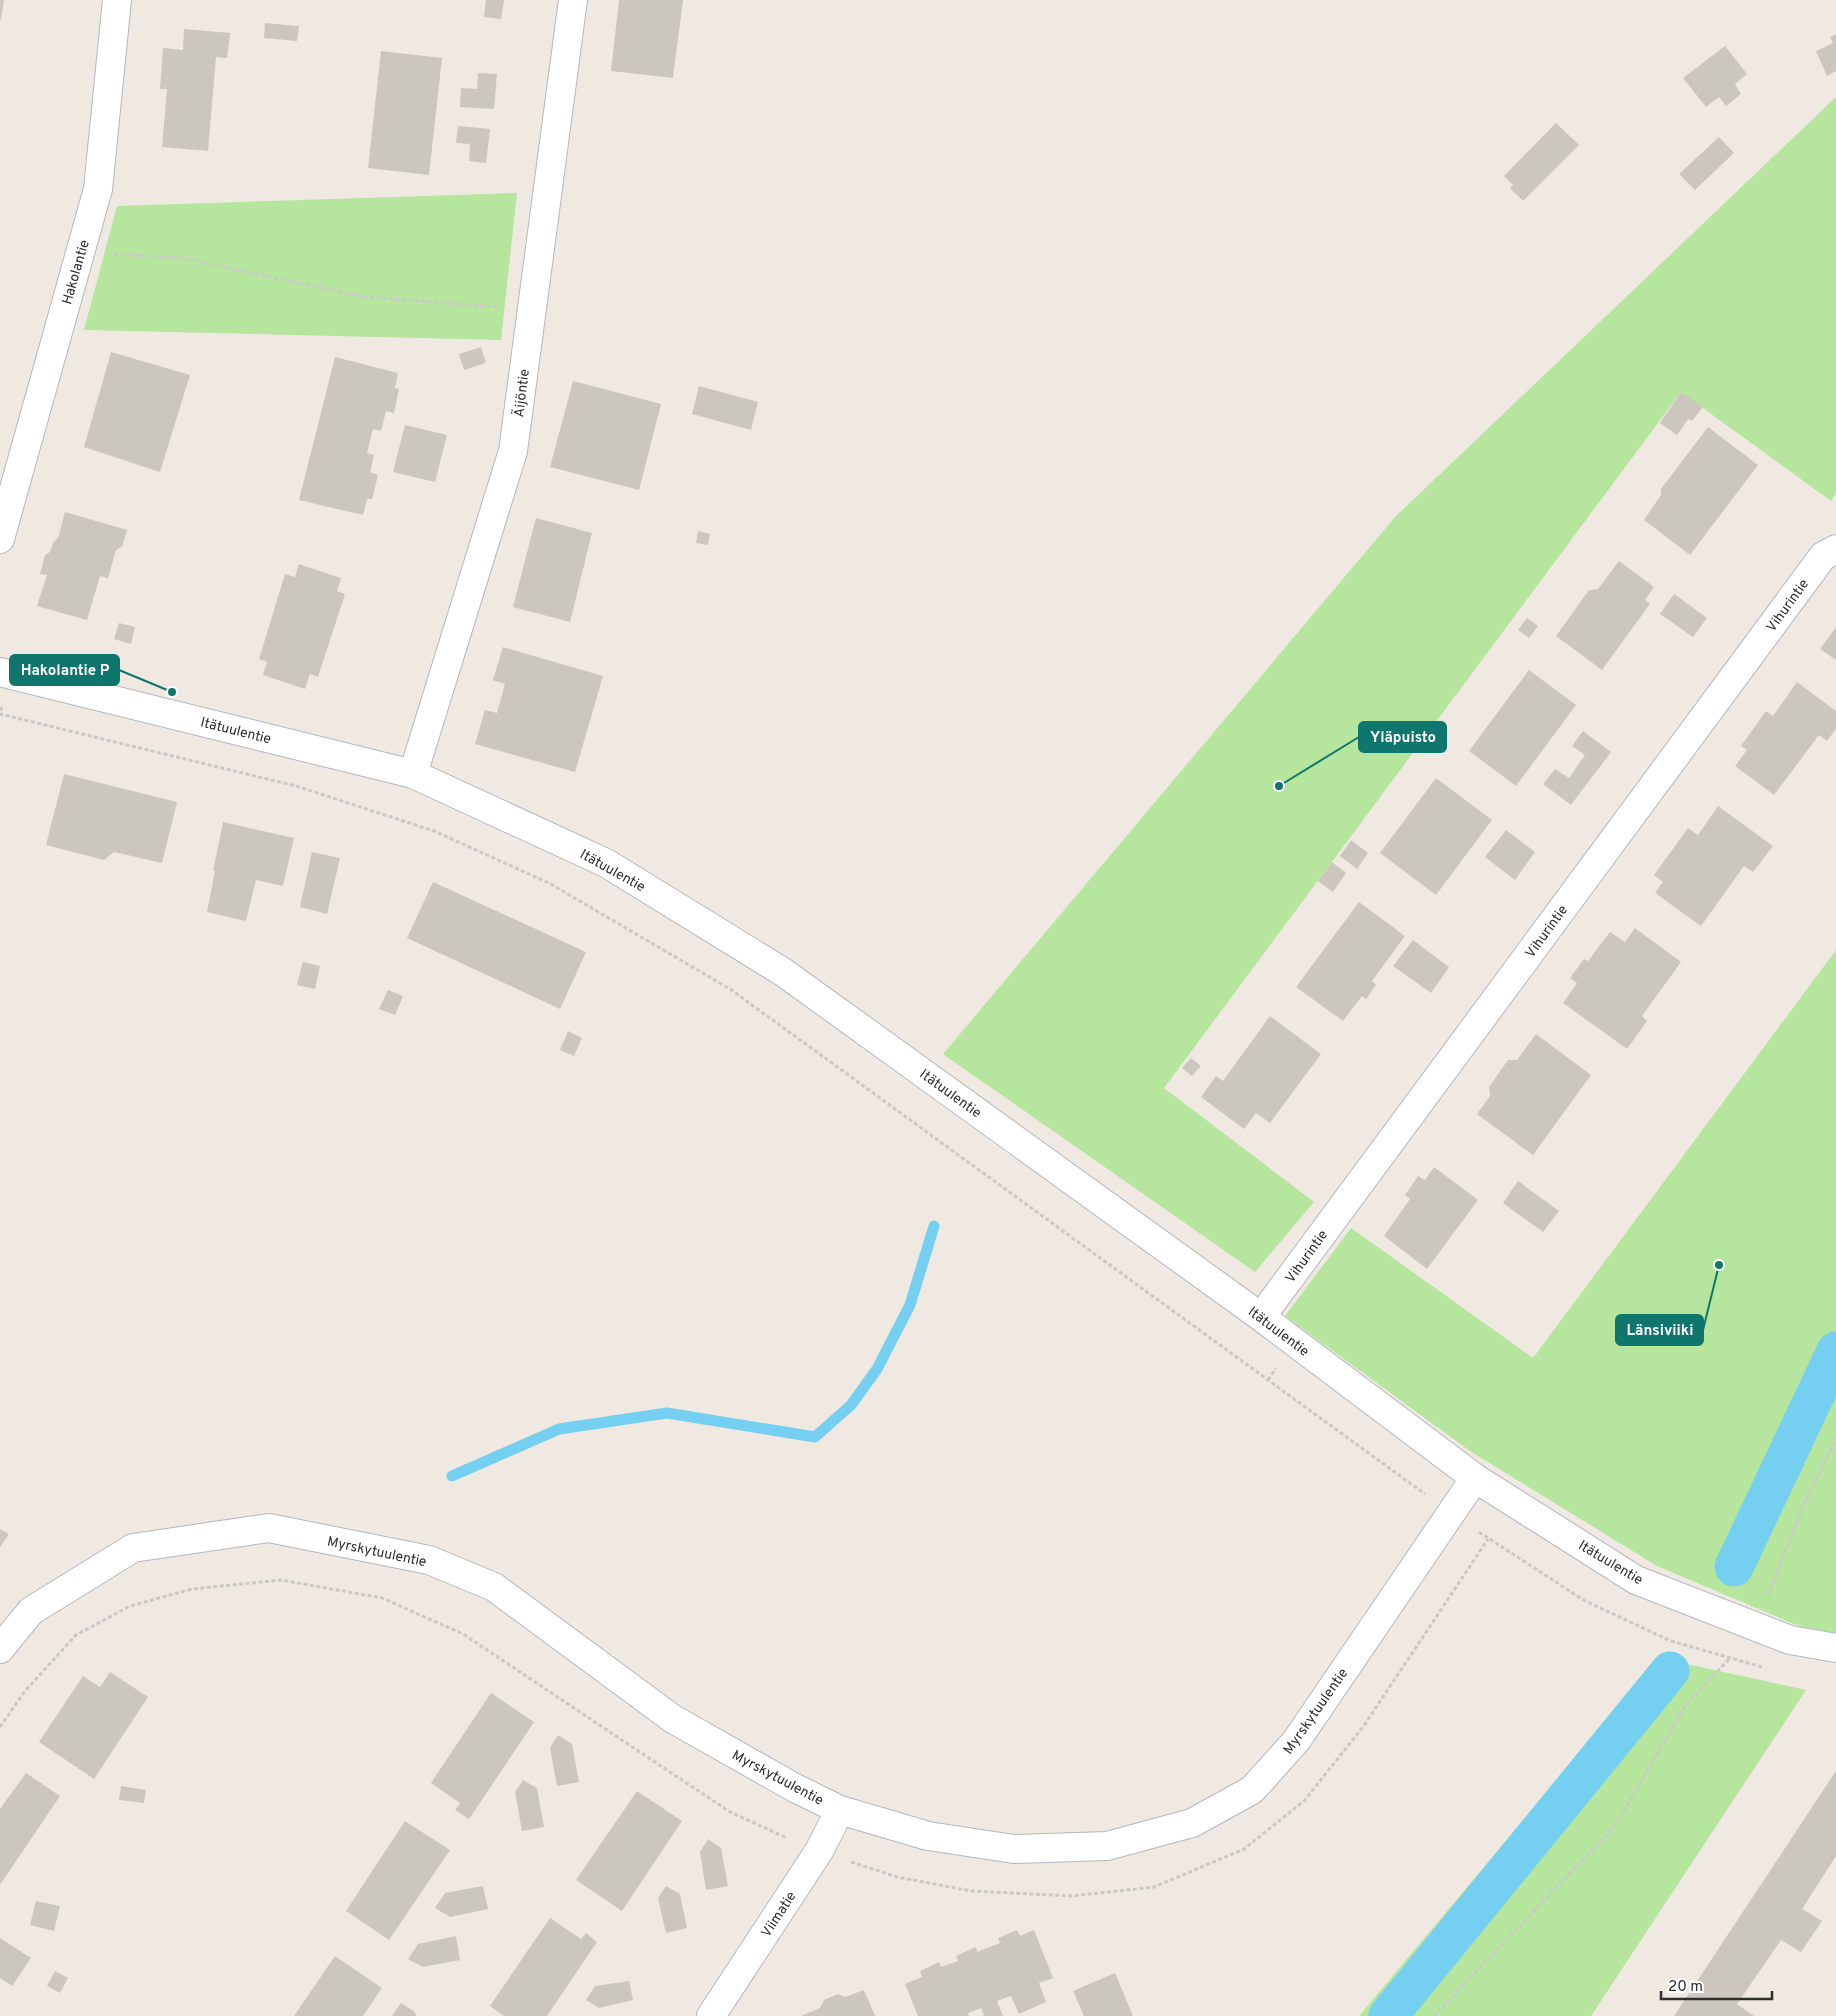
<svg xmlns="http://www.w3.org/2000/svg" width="1836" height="2016" viewBox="0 0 1836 2016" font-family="Overpass,sans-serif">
  <rect width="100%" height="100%" fill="#efe9e1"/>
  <path fill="#b6e59e" d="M1836,97V493L1831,501L1681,392L1164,1088L1314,1202L1255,1272L943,1054L1395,517Z
    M517,193L501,340L84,330L117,206Z
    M1836,950V1633L1799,1626L1657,1566L1470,1451L1285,1316L1351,1228L1533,1358Z
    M1659,1658L1806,1690L1591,2016H1359Z"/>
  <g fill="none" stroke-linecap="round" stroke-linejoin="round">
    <path stroke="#75cff0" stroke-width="11" d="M452,1476L559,1429L667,1413L815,1437L851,1405L877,1369L910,1305L934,1226"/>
    <path stroke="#75cff0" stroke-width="39" d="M1734,1567L1836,1351
      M1388,2016L1670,1671"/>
  </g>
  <path fill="#cbc7bf" d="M0,0H4L1,20H0Z
    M486,0H504L501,19L484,17Z
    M619,0H683L673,78L611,71Z
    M265,23L299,26L297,41L264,38Z
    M184,29L230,33L227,58L216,57L208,151L162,147L167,89H160L163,48L183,50Z
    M1836,34V71L1827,76L1816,51L1833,43L1830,37Z
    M1725,46L1747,74L1735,84L1741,94L1726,106L1719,97L1706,107L1683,78Z
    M381,51L442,58L429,175L368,168Z
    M478,73L497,74L494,109L460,107L461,88L477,89Z
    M1556,123L1579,145L1523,201L1510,188L1513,185L1504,176Z
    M458,126L490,129L486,163L469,161L470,144L456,143Z
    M1719,137L1734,153L1695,190L1679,174Z
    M481,347L486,363L464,370L459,354Z
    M111,352L190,375L160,472L84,447Z
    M335,357L398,373L395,388L399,389L394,413L386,411L381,431L373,429L367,453L374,455L370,472L378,475L372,499H367L363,515L299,500Z
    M573,381L661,404L639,490L550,467Z
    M699,386L758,402L751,430L692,414Z
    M1681,392L1703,407L1692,421L1688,419L1677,435L1660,423Z
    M405,425L447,435L435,482L393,472Z
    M1708,427L1758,465L1690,555L1644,520L1661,495V489Z
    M65,512L127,530L122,547L116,550L108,578L100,576L87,620L37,606L47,575L40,574L45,555L50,552L54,541L58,538Z
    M536,518L592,533L570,622L513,607Z
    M698,531L710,534L708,545L696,543Z
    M1619,561L1654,587L1645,600L1650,604L1602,670L1556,636L1589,590L1598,589Z
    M299,564L341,578L337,591L345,594L318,677L310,674L305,689L263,675L267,662L259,659L285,574L295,577Z
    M1674,594L1707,618L1693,637L1660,614Z
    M1527,618L1538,626L1529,638L1518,630Z
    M119,623L135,627L131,644L114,639Z
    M1836,627V660L1820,649Z
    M503,647L603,676L575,772L475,744L485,710L497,713L505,684L493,680Z
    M1529,670L1576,705L1516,786L1469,751Z
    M1797,682L1836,711V729L1827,741L1819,735L1774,795L1735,766L1747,750L1741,746L1766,711L1773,716Z
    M1583,731L1611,752L1571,805L1543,784L1555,769L1569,778L1585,755L1572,746Z
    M64,774L177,802L162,863L114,852L104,860L46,845Z
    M1436,778L1492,820L1436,895L1380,853Z
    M1718,806L1773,846L1753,872L1744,866L1701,926L1655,893L1663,882L1654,875L1688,828L1698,835Z
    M223,822L294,838L283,886L256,880L246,921L207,912L215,871H213Z
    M1506,830L1535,852L1515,880L1485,857Z
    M1351,840L1368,853L1357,869L1340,856Z
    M312,852L340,858L327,914L300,907Z
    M1332,862L1346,873L1333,892L1318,881Z
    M433,882L586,952L560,1009L407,938Z
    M1359,902L1405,936L1372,981L1376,985L1366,999L1362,996L1343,1021L1296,987Z
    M1635,928L1681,962L1642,1016L1647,1021L1627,1049L1563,1003L1577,983L1570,978L1584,959L1588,961L1610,932L1625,942Z
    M1413,940L1449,967L1431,993L1393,966Z
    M303,962L320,966L315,989L297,985Z
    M388,990L403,996L395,1015L379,1009Z
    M1270,1016L1321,1054L1270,1123L1256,1113L1244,1129L1201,1097L1216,1076L1223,1081Z
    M568,1031L582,1038L574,1056L560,1050Z
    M1536,1034L1591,1075L1533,1155L1477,1114L1490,1096L1489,1087L1508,1060H1517Z
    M1191,1058L1201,1066L1192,1076L1182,1068Z
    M1434,1167L1478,1200L1427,1269L1384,1236L1410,1199L1405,1195L1418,1176L1425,1180Z
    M1518,1181L1559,1211L1543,1232L1503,1203Z
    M0,1529L9,1534L0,1547Z
    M110,1672L148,1697L94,1779L39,1742L83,1676L100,1687Z
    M491,1693L534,1722L469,1819L455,1810L460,1803L431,1783Z
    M558,1735L572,1744L579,1782L557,1786L550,1748Z
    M1836,1771V1856L1802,1909L1822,1921L1801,1952L1781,1940L1737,2004L1754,2016H1674Z
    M26,1773L60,1796L0,1885V1809Z
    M523,1780L537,1788L544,1827L522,1831L515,1792Z
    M121,1786L146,1790L144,1803L119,1800Z
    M637,1791L682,1821L622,1911L576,1880Z
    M405,1821L450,1850L389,1940L346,1911Z
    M708,1839L721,1848L728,1886L706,1890L700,1852Z
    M483,1886L488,1909L450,1917L435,1908L445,1893Z
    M666,1886L680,1894L687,1928L666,1933L658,1898Z
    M36,1901L60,1906L54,1931L30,1925Z
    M550,1918L581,1939L586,1933L597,1942L547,2016H504L490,2006Z
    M1017,1930L1020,1936L1034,1930L1053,1978L1039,1983L1046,2002L1019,2014L1011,1996L997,2001L1003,2016H984L981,2008L968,2013L969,2016H918L905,1984L922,1977L920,1971L939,1962L941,1967L958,1961L956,1956L976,1947L977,1952L1000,1943L998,1938Z
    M456,1936L460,1960L423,1967L408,1959L418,1944Z
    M0,1938L31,1958L12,1986L0,1978Z
    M335,1956L382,1988L363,2016H294Z
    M55,1971L68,1978L60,1993L47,1986Z
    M1115,1973L1133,2016H1084L1073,1991Z
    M629,1981L633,2000L599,2008L586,2000L595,1986Z
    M864,1990L875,2016H801L820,2008L824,2000L838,1994L845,1997Z
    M401,2003L415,2012L416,2016H392Z"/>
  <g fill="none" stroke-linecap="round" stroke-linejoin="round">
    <g stroke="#b4b7c1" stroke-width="30">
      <path id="minor" d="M0,539L98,189L117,0
        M0,672L413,774L606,863L783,972L1261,1317L1475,1478L1636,1580L1790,1640L1836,1648
        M413,774L513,451L573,0
        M1261,1317L1823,556L1836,549
        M0,1649L31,1611L133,1548L269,1528L429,1560L494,1587L673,1719L795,1788L840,1810L928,1836L1014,1849L1107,1846L1192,1823L1252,1790L1296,1741L1475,1478
        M711,2016L819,1851L840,1810"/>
    </g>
    <path stroke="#c9c9c9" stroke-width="3" stroke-dasharray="4 2.5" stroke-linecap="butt" d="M114,254L182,258L365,297L498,307
      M2,707L0,714L296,786L434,831L549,883L730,989L1425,1494
      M1268,1380L1276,1368
      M1479,1532L1585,1601L1671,1641L1762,1667
      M1768,1595L1808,1495L1836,1438
      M0,1727L25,1691L76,1635L130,1606L192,1589L281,1580L382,1598L463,1634L730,1812L787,1838
      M851,1862L897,1877L971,1891L1072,1896L1154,1887L1244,1849L1304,1801L1363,1727L1488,1539
      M1434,2016L1616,1825L1685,1706L1730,1658"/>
    <use href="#minor" stroke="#fff" stroke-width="28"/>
  </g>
  <g text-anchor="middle" stroke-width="5" stroke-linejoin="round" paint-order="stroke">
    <g font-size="14" fill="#2e2e2e" stroke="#fff">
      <text transform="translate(75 272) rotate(-74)" y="5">Hakolantie</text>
      <text transform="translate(521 393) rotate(-83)" y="5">Äijöntie</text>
      <text transform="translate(1787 605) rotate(-54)" y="5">Vihurintie</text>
      <text transform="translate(236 730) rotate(14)" y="5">Itätuulentie</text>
      <text transform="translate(613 870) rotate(29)" y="5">Itätuulentie</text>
      <text transform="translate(1546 931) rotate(-54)" y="5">Vihurintie</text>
      <text transform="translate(951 1093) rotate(36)" y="5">Itätuulentie</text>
      <text transform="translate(1306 1256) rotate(-54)" y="5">Vihurintie</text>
      <text transform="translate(1279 1331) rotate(37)" y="5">Itätuulentie</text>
      <text transform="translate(377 1551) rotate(12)" y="5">Myrskytuulentie</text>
      <text transform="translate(1611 1562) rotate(31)" y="5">Itätuulentie</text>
      <text transform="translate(1315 1711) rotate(-55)" y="5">Myrskytuulentie</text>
      <text transform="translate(778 1777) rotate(28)" y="5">Myrskytuulentie</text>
      <text transform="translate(778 1914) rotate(-57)" y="5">Viimatie</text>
    </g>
  </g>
  <path fill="none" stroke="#0f766e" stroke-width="2" d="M172 692L119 670M1279 786L1359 737M1719 1265L1703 1330"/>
  <g fill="#0f766e" stroke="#fff" stroke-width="2">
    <circle cx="172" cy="692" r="5"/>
    <circle cx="1279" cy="786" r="5"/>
    <circle cx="1719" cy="1265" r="5"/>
  </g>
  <g fill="#0f766e" stroke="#0f766e" stroke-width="2">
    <rect x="10" y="655" width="109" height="30" rx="5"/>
    <rect x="1359" y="722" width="87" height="30" rx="5"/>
    <rect x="1616" y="1315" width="87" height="30" rx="5"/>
  </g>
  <g font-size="15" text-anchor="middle" font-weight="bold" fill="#fff">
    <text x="65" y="675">Hakolantie P</text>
    <text x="1403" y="742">Yläpuisto</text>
    <text x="1660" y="1335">Länsiviiki</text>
  </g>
  <path d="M1661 1991v8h111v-8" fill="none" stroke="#2e2e2e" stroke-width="2.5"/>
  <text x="1668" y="1991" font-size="15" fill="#2e2e2e" stroke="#ffffff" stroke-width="4" paint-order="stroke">20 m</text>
</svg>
